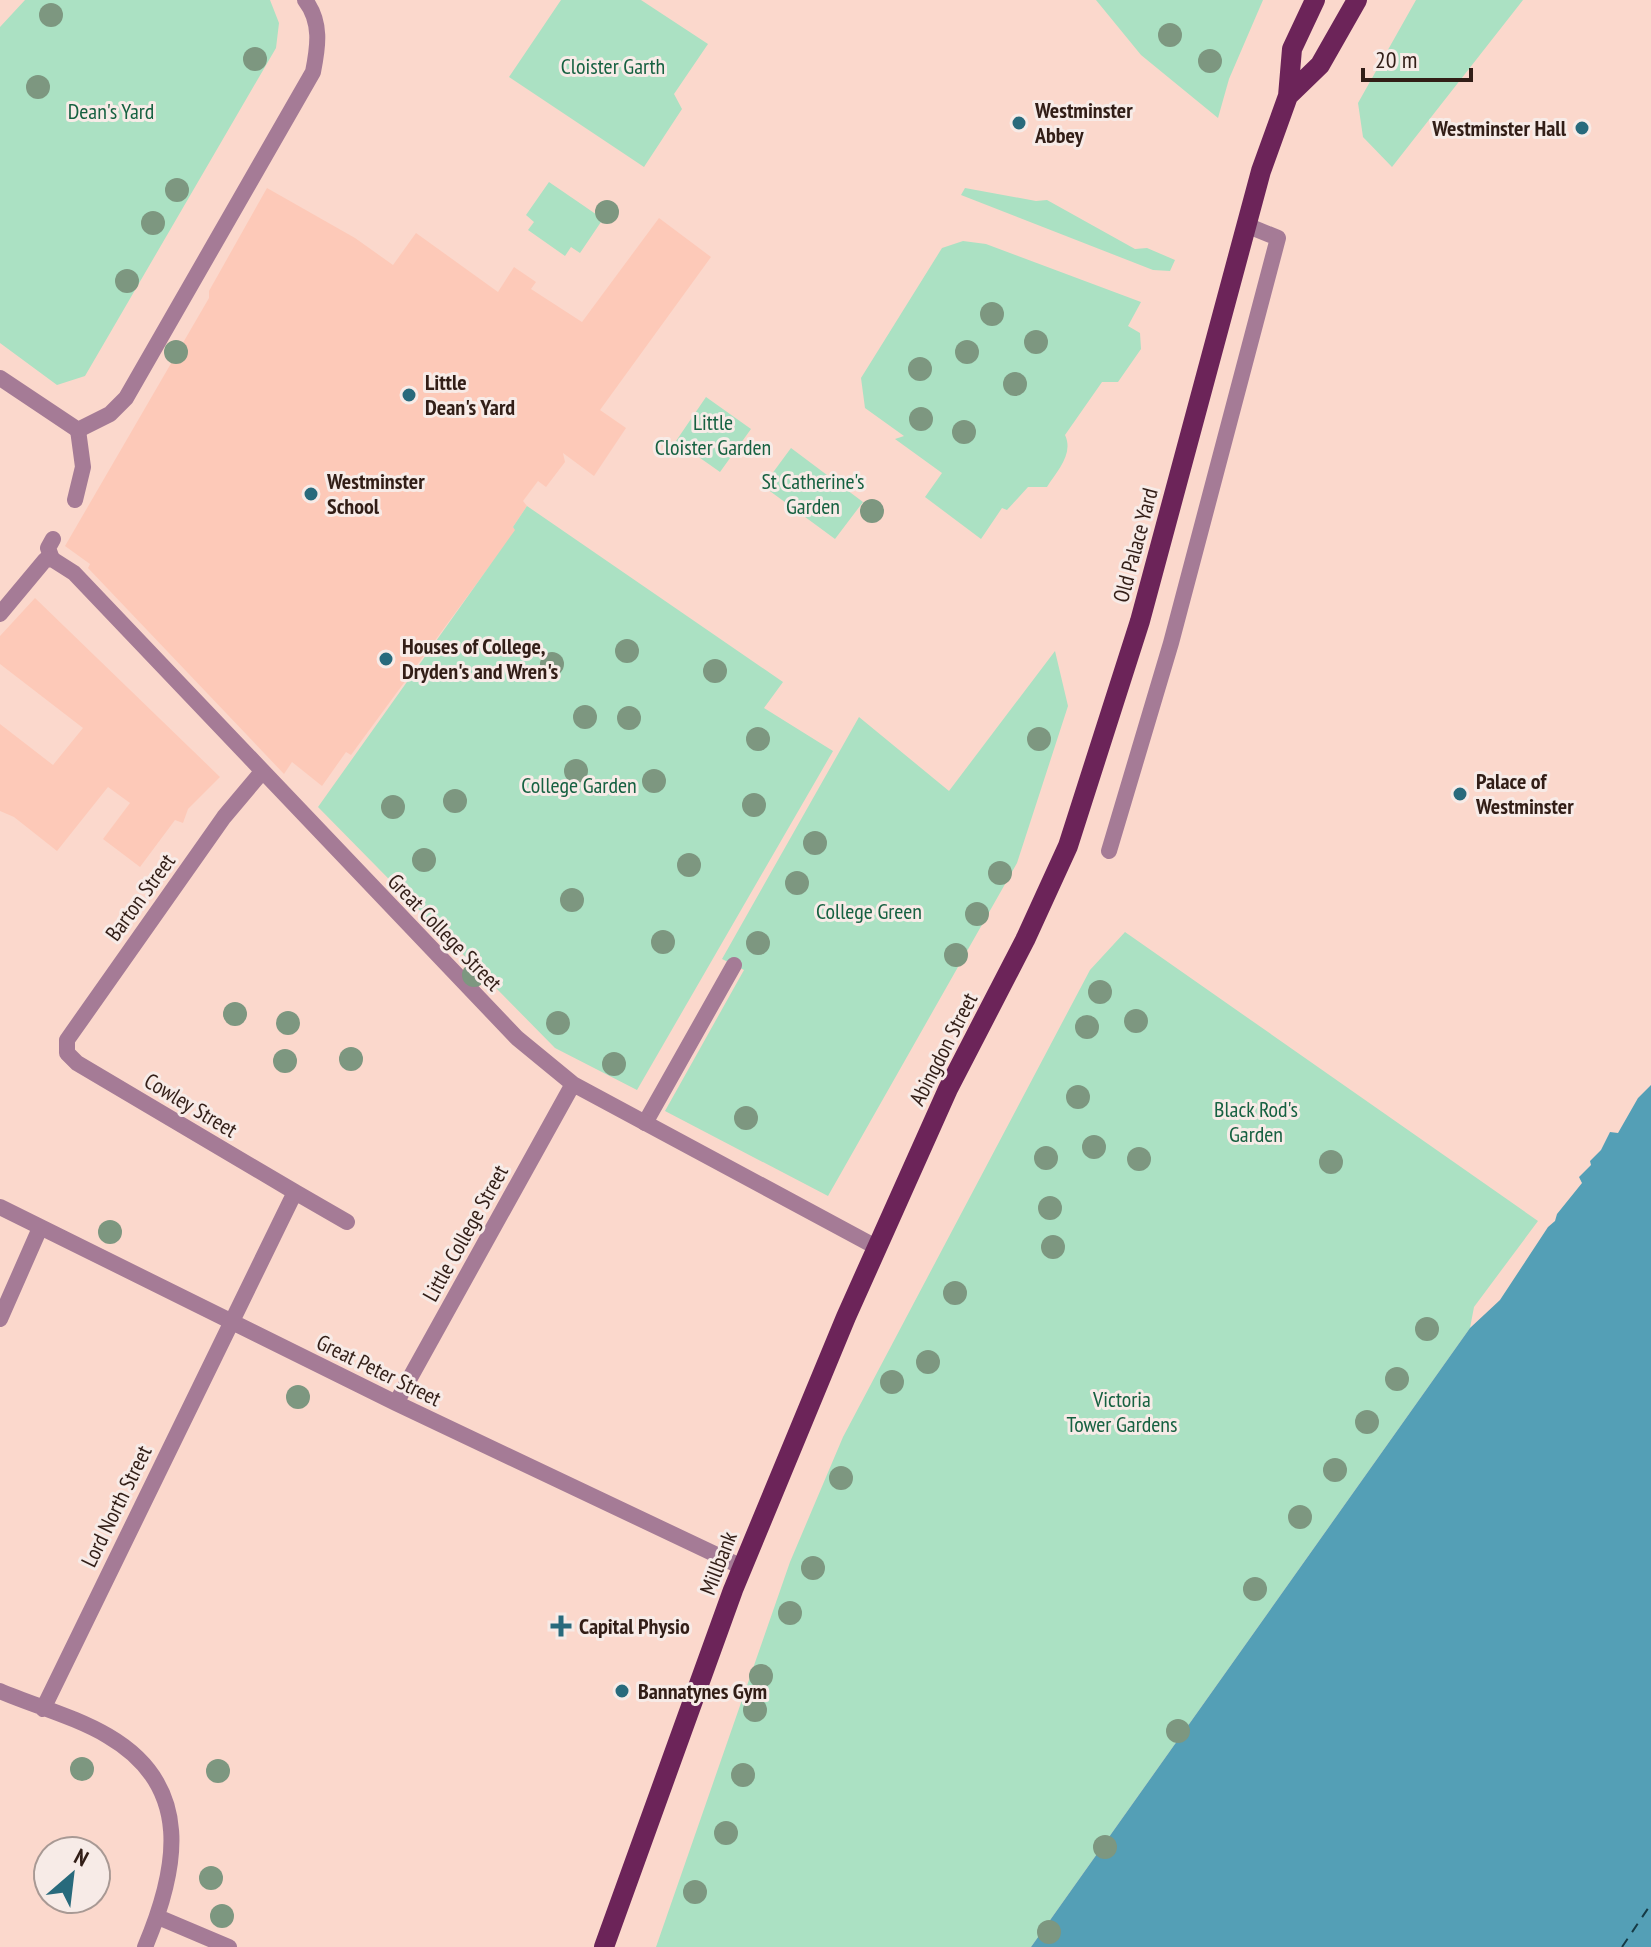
<svg xmlns="http://www.w3.org/2000/svg" width="1651" height="1947" viewBox="0 0 1651 1947" font-family="'PT Sans Narrow',sans-serif">
  <rect width="100%" height="100%" fill="#fbd8cc"/>
  <path fill="#fdc9b8" d="M267,188L355,238L393,265L416,233L498,292L514,267L536,282L531,289L582,322L659,218L711,257L600,410L626,428L594,476L563,453L565,462L546,487L538,481L523,501L527,506L513,527L516,530L351,755L346,752L322,786L292,762L284,774L88,568L90,564L65,546L209,298V291Z
    M35,598L220,777L188,809L183,823L175,820L140,867L103,839L130,803L108,787L57,851L14,817L0,811V724L53,765L83,728L0,664V636Z"/>
  <path fill="#abe1c3" d="M25,0H270L279,23L276,48L85,376L57,385L0,343V27Z
    M561,0H641L708,44L674,94L682,109L644,167L509,77Z
    M1096,0H1263L1229,79L1218,118L1141,55Z
    M1416,0H1523L1392,167L1363,137L1358,103Z
    M549,182L603,219L580,253L571,247L565,256L528,230L534,222L526,215Z
    M965,188L1036,201L1047,200L1135,249L1147,248L1175,260L1170,271L1153,270L961,195Z
    M963,241L986,244L1141,302L1128,326L1140,333L1141,349L1118,382H1102L1065,435C1074,454 1057,471 1047,487H1028L1007,510L1002,508L981,539L925,497L942,473L895,439L904,436L865,408L861,378L942,248Z
    M706,397L751,429L720,472L676,441Z
    M791,448L863,502L835,539L763,486Z
    M527,506L783,682L764,708L833,751L637,1090L555,1048L318,807L515,530L513,527Z
    M1055,651L1068,706L1017,863L828,1196L665,1111L744,970L722,959L859,717L949,791Z
    M1125,932L1538,1221L1474,1307L1470,1328L1031,1947H656L790,1562L843,1437L1090,970Z"/>
  <path fill="#549fb6" d="M1651,1085V1947H1031L1470,1328L1500,1300L1548,1227L1555,1221L1557,1214L1582,1183L1579,1177L1591,1165L1590,1161L1601,1150L1610,1132L1618,1133L1638,1098Z"/>
  <g fill="none" stroke-linecap="round" stroke-linejoin="round">
    <path stroke="#163a45" stroke-width="2" stroke-dasharray="10 8" stroke-linecap="butt" d="M1622,1947L1651,1904"/>
    <path stroke="#a57b96" stroke-width="16" d="M75,500L83,467L78,430
      M52,559L48,548L53,539
      M1109,851L1171,643L1278,238L1246,225
      M645,1123L734,965"/>
    <path stroke="#a57b96" stroke-width="16" d="M0,378L78,430L110,414L126,398L313,72C318,47 322,22 305,0
      M0,614L45,560L52,559L74,573L517,1038L573,1084L876,1247
      M295,1192L347,1222
      M0,1207L396,1403L742,1567
      M0,1319L40,1228
      M396,1403L573,1084
      M0,1691C35,1706 76,1717 108,1736C194,1786 178,1869 145,1947
      M43,1709L295,1192L77,1063L67,1053V1040L224,817L261,773
      M158,1917L229,1947"/>
    <path stroke="#6c2459" stroke-width="20" d="M1288,96L1320,65L1357,0
      M604,1947L733,1590L846,1317L948,1089L1025,940L1068,846L1140,621L1261,171L1288,96L1292,49L1315,0"/>
  </g>
  <g fill="#7d9780">
    <circle cx="51" cy="15" r="12"/>
    <circle cx="1170" cy="35" r="12"/>
    <circle cx="255" cy="59" r="12"/>
    <circle cx="1210" cy="61" r="12"/>
    <circle cx="38" cy="87" r="12"/>
    <circle cx="177" cy="190" r="12"/>
    <circle cx="607" cy="212" r="12"/>
    <circle cx="153" cy="223" r="12"/>
    <circle cx="127" cy="281" r="12"/>
    <circle cx="992" cy="314" r="12"/>
    <circle cx="1036" cy="342" r="12"/>
    <circle cx="176" cy="352" r="12"/>
    <circle cx="967" cy="352" r="12"/>
    <circle cx="920" cy="369" r="12"/>
    <circle cx="1015" cy="384" r="12"/>
    <circle cx="921" cy="419" r="12"/>
    <circle cx="964" cy="432" r="12"/>
    <circle cx="872" cy="511" r="12"/>
    <circle cx="627" cy="651" r="12"/>
    <circle cx="552" cy="664" r="12"/>
    <circle cx="715" cy="671" r="12"/>
    <circle cx="585" cy="717" r="12"/>
    <circle cx="629" cy="718" r="12"/>
    <circle cx="758" cy="739" r="12"/>
    <circle cx="1039" cy="739" r="12"/>
    <circle cx="576" cy="771" r="12"/>
    <circle cx="654" cy="781" r="12"/>
    <circle cx="455" cy="801" r="12"/>
    <circle cx="754" cy="805" r="12"/>
    <circle cx="393" cy="807" r="12"/>
    <circle cx="815" cy="843" r="12"/>
    <circle cx="424" cy="860" r="12"/>
    <circle cx="689" cy="865" r="12"/>
    <circle cx="1000" cy="873" r="12"/>
    <circle cx="797" cy="883" r="12"/>
    <circle cx="572" cy="900" r="12"/>
    <circle cx="977" cy="914" r="12"/>
    <circle cx="663" cy="942" r="12"/>
    <circle cx="758" cy="943" r="12"/>
    <circle cx="956" cy="955" r="12"/>
    <circle cx="474" cy="975" r="12"/>
    <circle cx="1100" cy="992" r="12"/>
    <circle cx="235" cy="1014" r="12"/>
    <circle cx="1136" cy="1021" r="12"/>
    <circle cx="288" cy="1023" r="12"/>
    <circle cx="558" cy="1023" r="12"/>
    <circle cx="1087" cy="1027" r="12"/>
    <circle cx="351" cy="1059" r="12"/>
    <circle cx="285" cy="1061" r="12"/>
    <circle cx="614" cy="1064" r="12"/>
    <circle cx="1078" cy="1097" r="12"/>
    <circle cx="746" cy="1118" r="12"/>
    <circle cx="1094" cy="1147" r="12"/>
    <circle cx="1046" cy="1158" r="12"/>
    <circle cx="1139" cy="1159" r="12"/>
    <circle cx="1331" cy="1162" r="12"/>
    <circle cx="1050" cy="1208" r="12"/>
    <circle cx="110" cy="1232" r="12"/>
    <circle cx="1053" cy="1247" r="12"/>
    <circle cx="955" cy="1293" r="12"/>
    <circle cx="1427" cy="1329" r="12"/>
    <circle cx="928" cy="1362" r="12"/>
    <circle cx="1397" cy="1379" r="12"/>
    <circle cx="892" cy="1382" r="12"/>
    <circle cx="298" cy="1397" r="12"/>
    <circle cx="1367" cy="1422" r="12"/>
    <circle cx="1335" cy="1470" r="12"/>
    <circle cx="841" cy="1478" r="12"/>
    <circle cx="1300" cy="1517" r="12"/>
    <circle cx="813" cy="1568" r="12"/>
    <circle cx="1255" cy="1589" r="12"/>
    <circle cx="790" cy="1613" r="12"/>
    <circle cx="761" cy="1676" r="12"/>
    <circle cx="755" cy="1710" r="12"/>
    <circle cx="1178" cy="1731" r="12"/>
    <circle cx="82" cy="1769" r="12"/>
    <circle cx="218" cy="1771" r="12"/>
    <circle cx="743" cy="1775" r="12"/>
    <circle cx="726" cy="1833" r="12"/>
    <circle cx="1105" cy="1847" r="12"/>
    <circle cx="211" cy="1878" r="12"/>
    <circle cx="695" cy="1892" r="12"/>
    <circle cx="222" cy="1916" r="12"/>
    <circle cx="1049" cy="1932" r="12"/>
  </g>
  <g fill="#286a7c" stroke="#f7ebe7" stroke-width="3">
    <circle cx="1019" cy="123" r="8"/>
    <circle cx="1582" cy="128" r="8"/>
    <circle cx="409" cy="395" r="8"/>
    <circle cx="311" cy="494" r="8"/>
    <circle cx="386" cy="659" r="8"/>
    <circle cx="1460" cy="794" r="8"/>
    <path d="M557 1614h8v8h8v8h-8v8h-8v-8h-8v-8h8z"/>
    <circle cx="622" cy="1691" r="8"/>
  </g>
  <g text-anchor="middle" stroke-width="6" stroke-linejoin="round" paint-order="stroke">
    <g font-size="22" fill="#166141" stroke="#f7ebe7">
      <text x="613" y="74">Cloister Garth</text>
      <text x="111" y="119">Dean's Yard</text>
      <text x="713" y="430">Little<tspan x="713" dy="25">Cloister Garden</tspan></text>
      <text x="813" y="489">St Catherine's<tspan x="813" dy="25">Garden</tspan></text>
      <text x="579" y="793">College Garden</text>
      <text x="869" y="919">College Green</text>
      <text x="1256" y="1117">Black Rod's<tspan x="1256" dy="25">Garden</tspan></text>
      <text x="1122" y="1407">Victoria<tspan x="1122" dy="25">Tower Gardens</tspan></text>
    </g>
    <g font-size="22" font-weight="bold" fill="#321e17" stroke="#f7ebe7" text-anchor="start">
      <text x="1035" y="118">Westminster<tspan x="1035" dy="25">Abbey</tspan></text>
      <text x="1566" y="136" text-anchor="end">Westminster Hall</text>
      <text x="425" y="390">Little<tspan x="425" dy="25">Dean's Yard</tspan></text>
      <text x="327" y="489">Westminster<tspan x="327" dy="25">School</tspan></text>
      <text x="402" y="654">Houses of College,<tspan x="402" dy="25">Dryden's and Wren's</tspan></text>
      <text x="1476" y="789">Palace of<tspan x="1476" dy="25">Westminster</tspan></text>
      <text x="579" y="1634">Capital Physio</text>
      <text x="638" y="1699">Bannatynes Gym</text>
    </g>
    <g font-size="22" fill="#321e17" stroke="#f7ebe7">
      <text transform="translate(1135 545) rotate(-75)" y="8">Old Palace Yard</text>
      <text transform="translate(140 897) rotate(-54)" y="8">Barton Street</text>
      <text transform="translate(445 932) rotate(46)" y="8">Great College Street</text>
      <text transform="translate(943 1049) rotate(-63)" y="8">Abingdon Street</text>
      <text transform="translate(191 1105) rotate(31)" y="8">Cowley Street</text>
      <text transform="translate(465 1233) rotate(-61)" y="8">Little College Street</text>
      <text transform="translate(379 1370) rotate(26)" y="8">Great Peter Street</text>
      <text transform="translate(116 1506) rotate(-64)" y="8">Lord North Street</text>
      <text transform="translate(718 1563) rotate(-69)" y="8">Millbank</text>
    </g>
  </g>
  <g transform="translate(72 1875) rotate(28)"><circle r="38" fill="#f7ebe7" stroke="#a89994" stroke-width="2"/>
  <path d="M0-6L14 30L0 20L-14 30Z" fill="#286a7c"/>
  <text y="-12" font-size="22" font-weight="bold" text-anchor="middle" fill="#321e17">N</text>
  </g>
  <path d="M1363 68v12h108v-12" fill="none" stroke="#321e17" stroke-width="4"/>
  <text x="1375" y="68" font-size="24" fill="#321e17" stroke="#f7ebe7" stroke-width="6" paint-order="stroke">20 m</text>
</svg>
